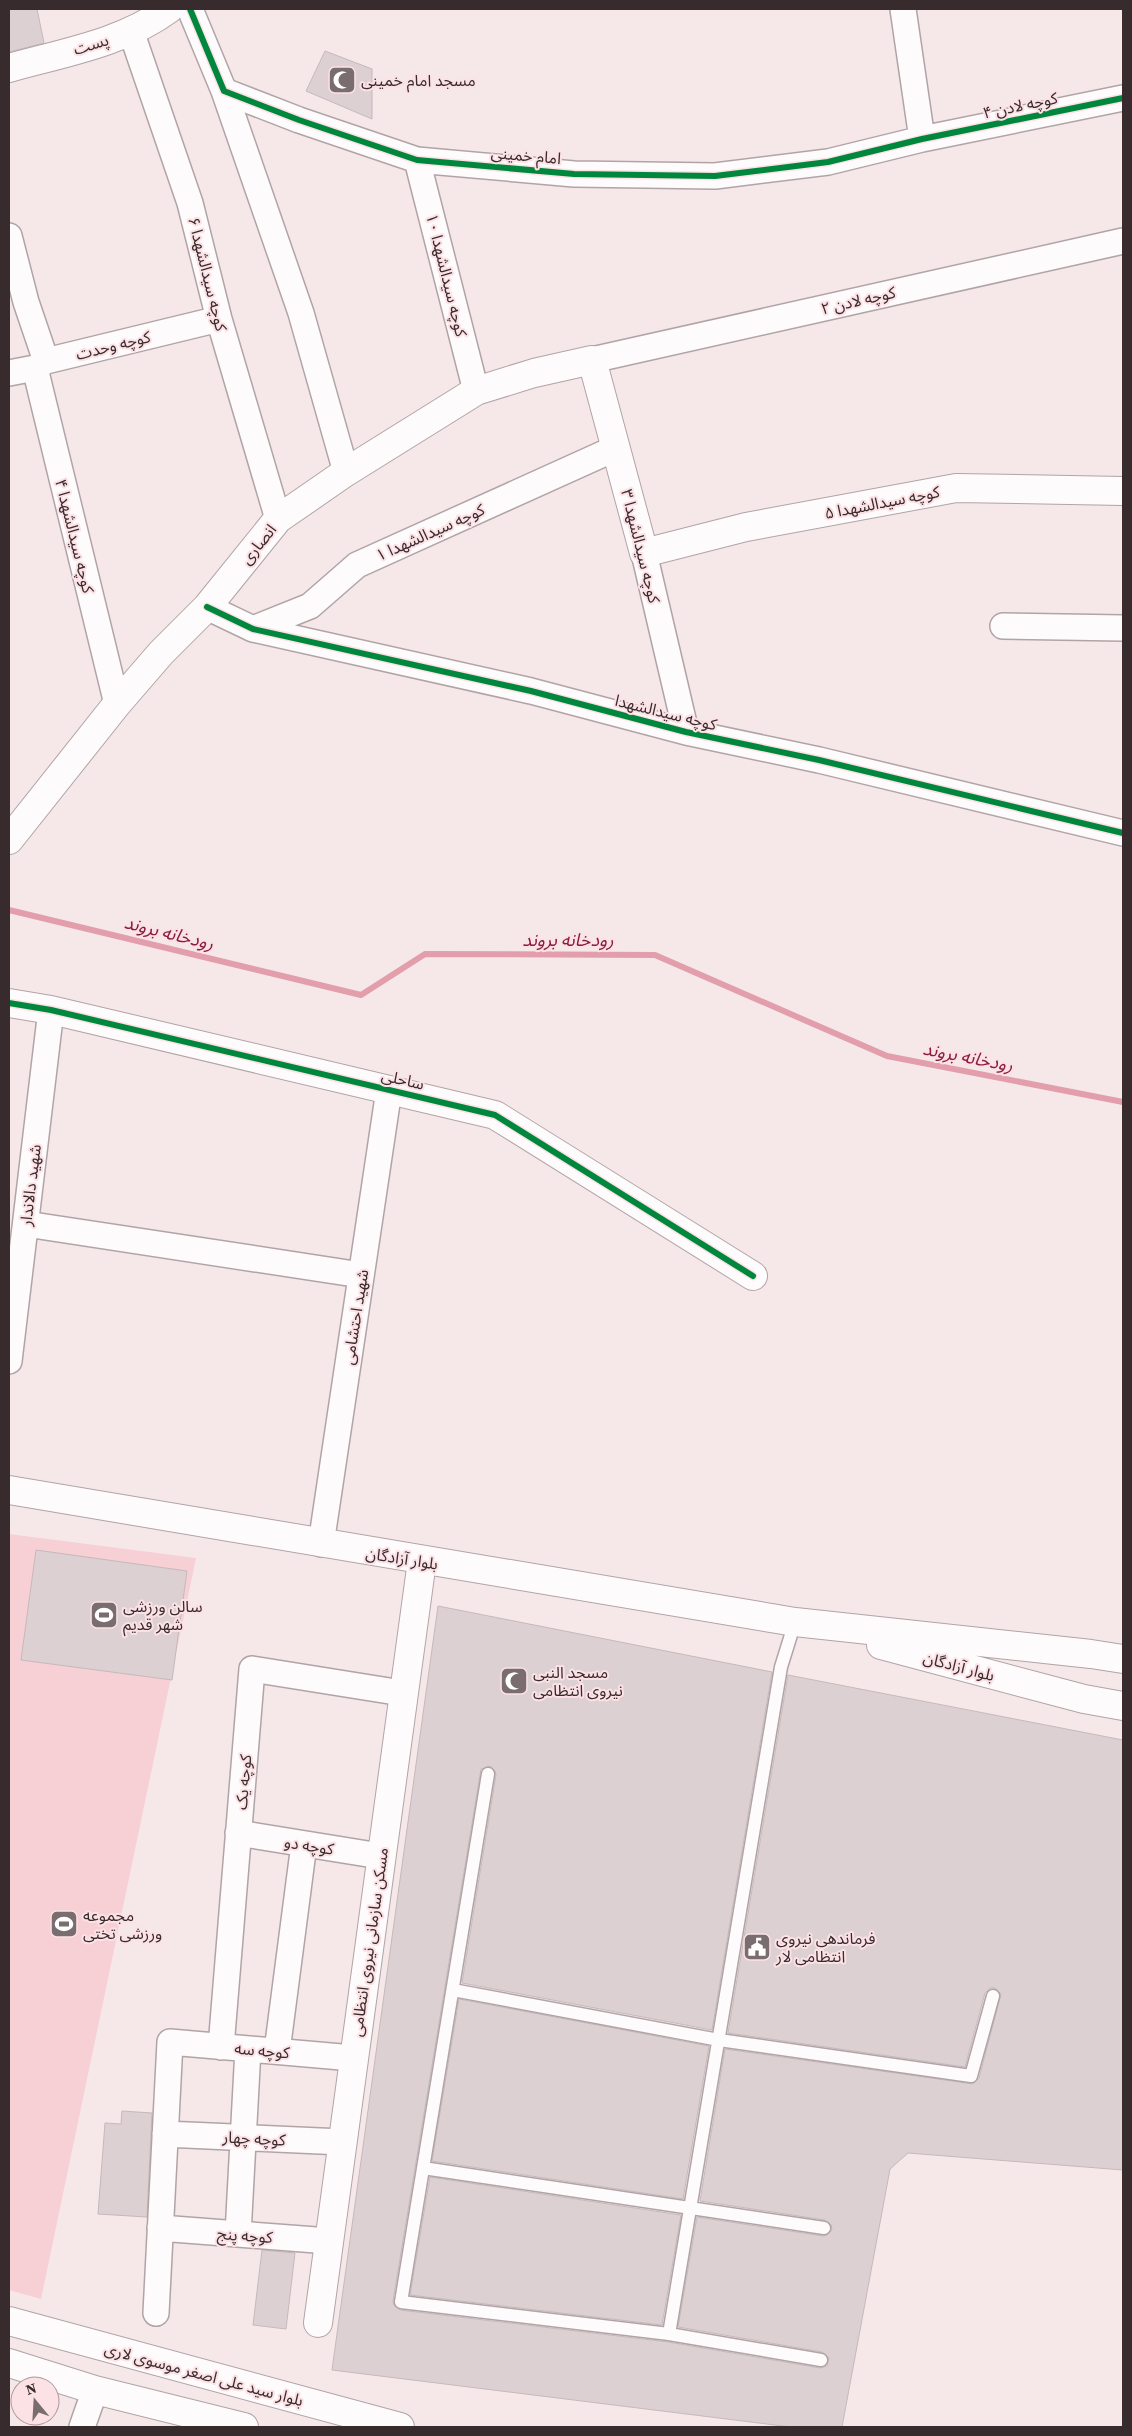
<svg xmlns="http://www.w3.org/2000/svg" width="1132" height="2436" viewBox="0 0 1132 2436" font-family="'Source Serif 4','Noto Sans Arabic',serif">
  <rect width="100%" height="100%" fill="#f6e7e9"/>
  <path fill="#f7d0d6" d="M9,1534L196,1558L41,2299L9,2290Z"/>
  <g fill="none" stroke-linecap="round" stroke-linejoin="round">
    <path stroke="#e29eab" stroke-width="6" d="M9,910L361,995L425,954L655,955L887,1056L1123,1102"/>
  </g>
  <path fill="#ddd0d2" stroke="#c6b9bb" d="M9,9H37L44,43L9,52Z
    M325,51L372,69V119L306,91Z
    M36,1550L187,1571L172,1680L21,1660Z
    M438,1606L772,1672L712,2030L462,1983L496,1775L495,1771L490,1766L481,1769L393,2301L394,2305L400,2310L668,2342L820,2368L827,2366L829,2358L822,2352L678,2327L697,2217L823,2236L827,2235L832,2230L831,2225L825,2220L700,2201L725,2049L973,2084L979,2078L1001,1994L995,1988H990L985,1993L965,2067L728,2033L788,1675L1123,1740V2170L908,2153L890,2169L842,2427H791L332,2370Z
    M459,1999L709,2046L683,2199L432,2161Z
    M122,2111L152,2113L147,2217L98,2214L105,2123L121,2124Z
    M430,2177L681,2215L662,2325L410,2295Z
    M262,2250L295,2253L286,2329L253,2325Z"/>
  <g fill="none" stroke-linecap="round" stroke-linejoin="round">
    <g stroke="#b1a4a6" stroke-width="15">
      <path id="service" d="M488,1774L401,2302L669,2334L821,2360
        M453,1990L719,2040L971,2076L993,1996
        M423,2168L824,2228
        M669,2334L781,1667L795,1622"/>
    </g>
    <g stroke="#b1a4a6" stroke-width="28">
      <path id="minor" d="M190,9L224,91L299,120L417,160L574,174L715,176L828,162L922,139L1123,98
        M903,9L922,139
        M131,31L190,203L219,319L278,519
        M224,91L301,313L346,472
        M417,160L476,391
        M9,236L26,302L46,361
        M592,360L1123,241
        M35,368L117,704
        M9,373L35,368L46,361L219,319
        M644,553L686,732
        M207,607L253,629L531,691L686,732L819,760L1123,833
        M1003,626L1123,628
        M253,629L310,606L357,565L616,448
        M26,1224L361,1275
        M9,1361L51,1010
        M321,1544L389,1090
        M238,1833L380,1856
        M221,2047L252,1669L402,1693
        M277,2051L304,1844
        M165,2134L342,2142
        M160,2228L329,2241
        M238,2234L248,2049
        M156,2313L170,2042L353,2058
        M82,2427L95,2390"/>
    </g>
    <g stroke="#b1a4a6" stroke-width="30">
      <path id="tertiary" d="M9,68C62,53 123,43 169,9
        M9,1003L51,1010L495,1115L753,1276
        M318,2323L422,1561"/>
    </g>
    <g stroke="#b1a4a6" stroke-width="30">
      <path id="secondary" d="M9,840L117,704L161,653L207,607L278,519L346,472L476,391L534,373L592,360L644,553L746,527L956,488L1123,491
        M9,1490L795,1622L1091,1654L1123,1659
        M881,1645L1084,1699L1123,1706
        M9,2321L400,2427
        M9,2363L95,2390L244,2427"/>
    </g>
    <use href="#service" stroke="#fefbfc" stroke-width="12"/>
    <use href="#minor" stroke="#fefbfc" stroke-width="25"/>
    <use href="#tertiary" stroke="#fefbfc" stroke-width="28"/>
    <use href="#secondary" stroke="#fefbfc" stroke-width="28"/>
    <g stroke="#fce1e5" stroke-width="9">
      <path id="cycleway" d="M190,9L224,91L299,120L417,160L574,174L715,176L828,162L922,139L1123,98
        M207,607L253,629L531,691L686,732L819,760L1123,833
        M9,1003L51,1010L495,1115L753,1276"/>
    </g>
    <use href="#cycleway" stroke="#00873e" stroke-width="6"/>
  </g>
  <defs>
    <g id="mosque-square" transform="scale(1.4375)"><rect x="-9" y="-9" width="18" height="18" rx="4" fill="#7a6d6f" stroke="#fce1e5"/><path d="M3.5-4.9A6 6 0 1 0 3.5 4.9A5 5 0 1 1 3.5-4.9Z" fill="#fff"/></g>
    <g id="stadium-square" transform="scale(1.4375)"><rect x="-9" y="-9" width="18" height="18" rx="4" fill="#7a6d6f" stroke="#fce1e5"/><path d="M0-5a6.5 5 0 1 0 0 10a6.5 5 0 1 0 0-10ZM-3.5-1.8h7v3.6h-7Z" fill="#fff"/></g>
    <g id="civic-square" transform="scale(1.4375)"><rect x="-9" y="-9" width="18" height="18" rx="4" fill="#7a6d6f" stroke="#fce1e5"/><path d="M-.6-6.5H3V-4.5H.6V-3L4-1V1h2V6H-6V1h2V-1L-.6-3ZM-1.2 2.5V6h2.4V2.5Z" fill="#fff"/></g>
  </defs>
  <g fill-rule="evenodd">
    <use href="#mosque-square" x="342" y="80"/>
    <use href="#stadium-square" x="104" y="1615"/>
    <use href="#mosque-square" x="514" y="1681"/>
    <use href="#stadium-square" x="64" y="1924"/>
    <use href="#civic-square" x="757" y="1947"/>
  </g>
  <g text-anchor="middle" stroke-width="4" stroke-linejoin="round" paint-order="stroke">
    <g font-size="16" fill="#372b2d" stroke="#fce1e5">
      <text transform="translate(91 44) rotate(-17)" y="6">پست</text>
      <text transform="translate(1020 105) rotate(-12)" y="6">کوچه لادن ۴</text>
      <text transform="translate(526 155) rotate(5)" y="6">امام خمینی</text>
      <text transform="translate(208 274) rotate(76)" y="6">کوچه سیدالشهدا ۶</text>
      <text transform="translate(447 275) rotate(76)" y="6">کوچه سیدالشهدا ۱۰</text>
      <text transform="translate(858 300) rotate(-13)" y="6">کوچه لادن ۲</text>
      <text transform="translate(113 345) rotate(-14)" y="6">کوچه وحدت</text>
      <text transform="translate(882 502) rotate(-11)" y="6">کوچه سیدالشهدا ۵</text>
      <text transform="translate(430 532) rotate(-24)" y="6">کوچه سیدالشهدا ۱</text>
      <text transform="translate(75 536) rotate(76)" y="6">کوچه سیدالشهدا ۴</text>
      <text transform="translate(258 544) rotate(-51)" y="6">انصاری</text>
      <text transform="translate(641 546) rotate(76)" y="6">کوچه سیدالشهدا ۳</text>
      <text transform="translate(666 712) rotate(14)" y="6">کوچه سیدالشهدا</text>
      <text transform="translate(403 1079) rotate(13)" y="6">ساحلی</text>
      <text transform="translate(30 1185) rotate(-83)" y="6">شهید دالاندار</text>
      <text transform="translate(355 1317) rotate(-81)" y="6">شهید احتشامی</text>
      <text transform="translate(402 1558) rotate(9)" y="6">بلوار آزادگان</text>
      <text transform="translate(959 1666) rotate(15)" y="6">بلوار آزادگان</text>
      <text transform="translate(243 1782) rotate(-85)" y="6">کوچه یک</text>
      <text transform="translate(309 1845) rotate(9)" y="6">کوچه دو</text>
      <text transform="translate(369 1942) rotate(-82)" y="6">مسکن سازمانی نیروی انتظامی</text>
      <text transform="translate(262 2050) rotate(5)" y="6">کوچه سه</text>
      <text transform="translate(254 2138) rotate(3)" y="6">کوچه چهار</text>
      <text transform="translate(245 2235) rotate(4)" y="6">کوچه پنج</text>
      <text transform="translate(204 2374) rotate(15)" y="6">بلوار سید علی اصغر موسوی لاری</text>
    </g>
    <g font-size="16" fill="#372b2d" stroke="#fce1e5" text-anchor="start">
      <text x="361" y="86">مسجد امام خمینی</text>
      <text x="123" y="1612">سالن ورزشی<tspan x="123" dy="18">شهر قدیم</tspan></text>
      <text x="533" y="1678">مسجد النبی<tspan x="533" dy="18">نیروی انتظامی</tspan></text>
      <text x="83" y="1921">مجموعه<tspan x="83" dy="18">ورزشی تختی</tspan></text>
      <text x="776" y="1944">فرماندهی نیروی<tspan x="776" dy="18">انتظامی لار</tspan></text>
    </g>
    <g font-size="18" font-style="italic" fill="#891c3f" stroke="#fce1e5">
      <text transform="translate(169 933) rotate(14)" y="6">رودخانه بروند</text>
      <text x="568" y="946">رودخانه بروند</text>
      <text transform="translate(968 1057) rotate(11)" y="6">رودخانه بروند</text>
    </g>
  </g>
  <rect width="1132" height="2436" fill="none" stroke="#372b2d" stroke-width="20"/>
  <g transform="translate(35 2401) rotate(342)"><circle r="24" fill="#fce1e5" stroke="#ad989b"/>
  <path d="M0-4L9 19L0 12L-9 19Z" fill="#7a6d6f"/>
  <text y="-8" font-size="14" font-weight="bold" text-anchor="middle" fill="#372b2d">N</text>
  </g>
</svg>
